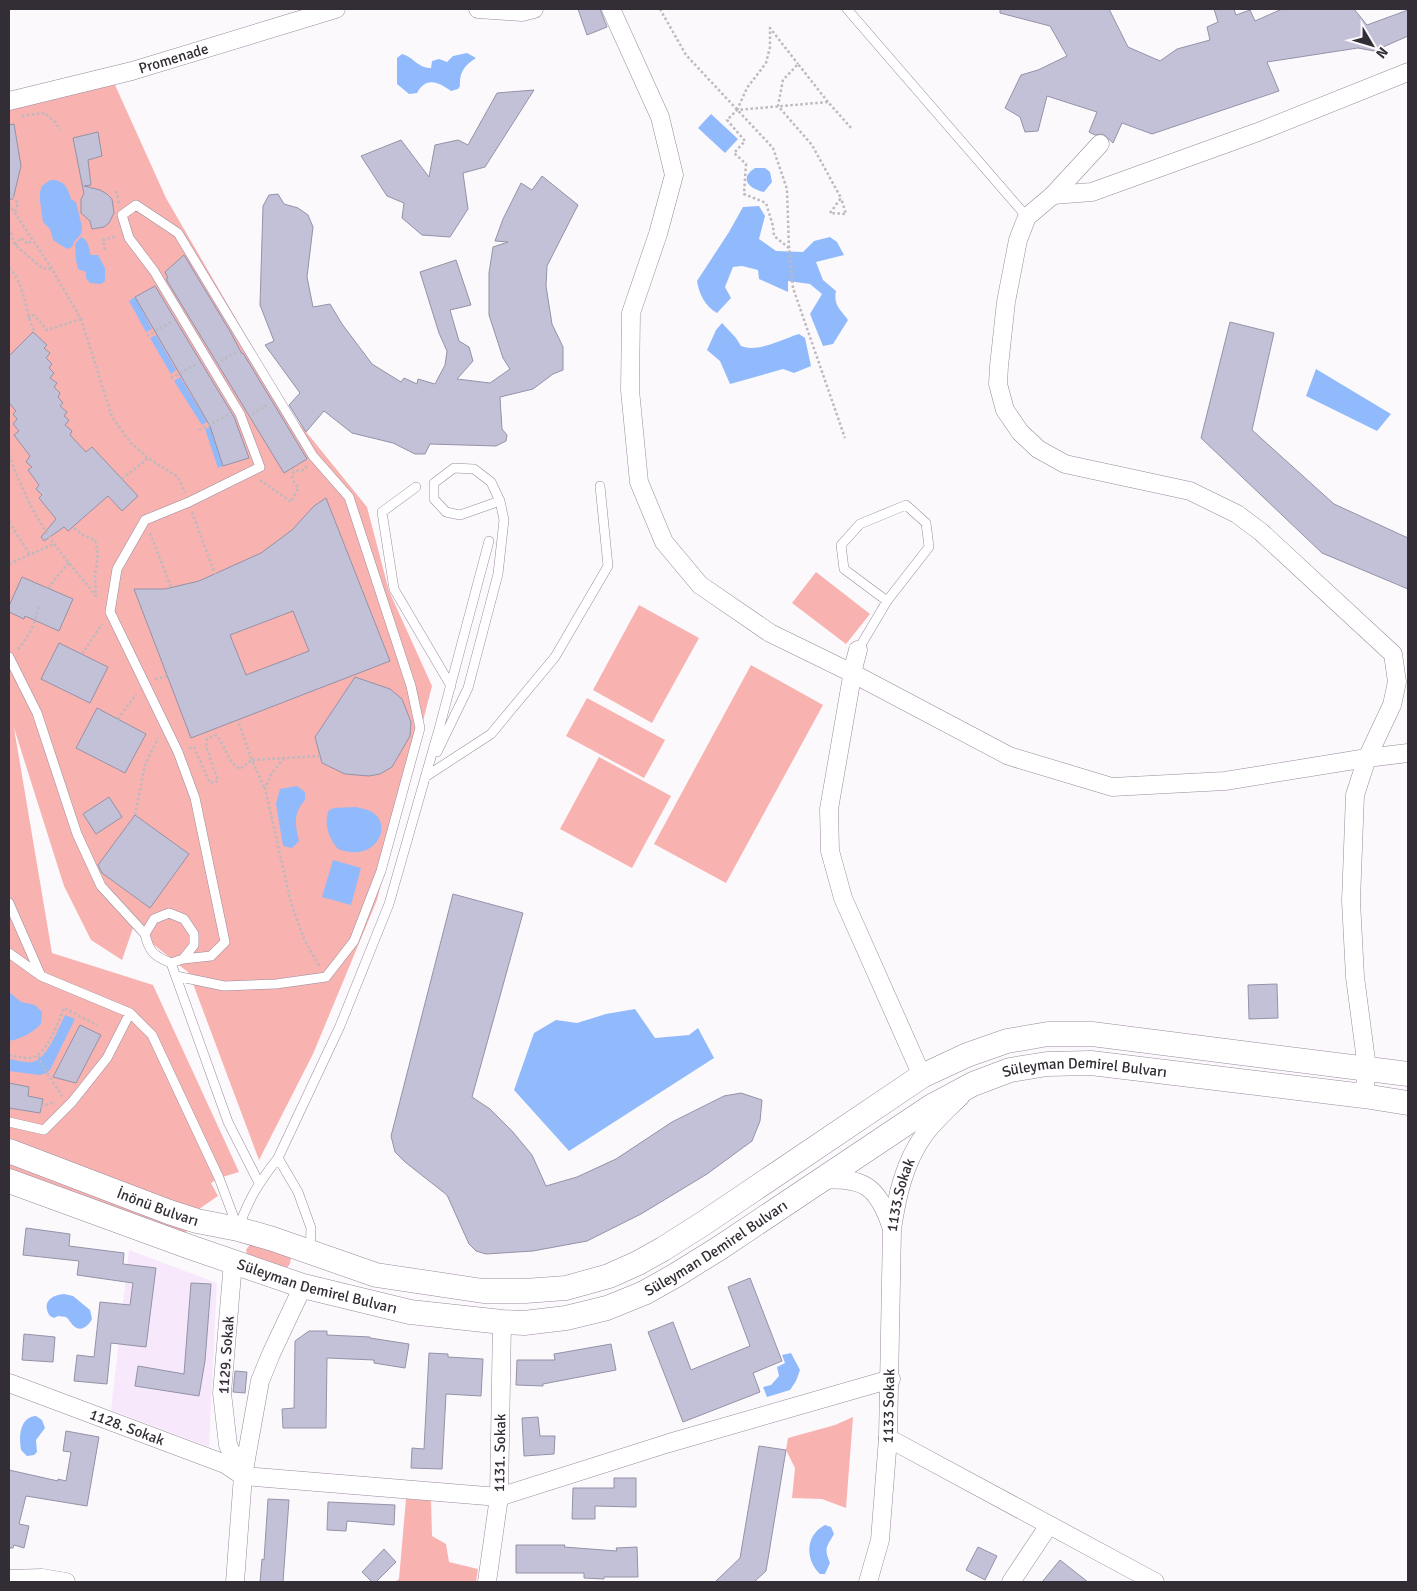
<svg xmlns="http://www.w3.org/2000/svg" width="1417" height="1591" viewBox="0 0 1417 1591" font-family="Signika,sans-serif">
  <rect width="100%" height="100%" fill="#fcf9fd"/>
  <path fill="#f8e8fc" d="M129,1250L217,1283L209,1447L111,1410Z"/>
  <path fill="#f8b2b0" d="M111,76L166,198L290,412L367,507L389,591L432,686L377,900L313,1054L259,1160L189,973L133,928L122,960L91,940L64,886L14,728L52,953L153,985L239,1172L219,1178L211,1183L218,1196L199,1209L182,1205L9,1141V100Z
    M816,572L870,614L846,644L792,603Z
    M639,605L699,638L652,723L593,690Z
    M751,665L823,705L726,883L654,844Z
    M587,698L665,740L644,778L566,736Z
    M599,757L671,796L632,868L560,829Z
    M9,1162L188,1227L185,1236L9,1171Z
    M251,1243L291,1256L290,1264L285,1270L248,1258L246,1250Z
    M853,1417L846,1508L822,1499L792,1498L795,1468L786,1450L788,1438L835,1425Z
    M406,1499L431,1500L432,1536L446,1544L449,1562L478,1569L476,1582H395L399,1579Z"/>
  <path fill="#90bafb" d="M467,53L476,58C465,65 459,72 460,86L458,89L451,91C439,82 426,76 417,93L409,94L397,84V58L402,54C414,57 417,68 431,68L432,61L439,59L447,62L453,56Z
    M711,114L738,139L725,153L698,128Z
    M755,168H765L770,172L772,182L764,192C750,189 738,179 755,168Z
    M50,180C63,179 68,187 71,199L76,202L82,227L81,234L74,242L72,247L67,249L53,240L50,229L43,222L40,201V192L42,186Z
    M759,206L765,216L759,239L776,251L803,252L814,241L830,237L837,242L844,255L816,262L823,280L836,291C833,305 841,310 848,320L833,344L823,346L810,314L822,294L810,284L788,281V292L759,279L758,270L742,266L733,267L725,287L731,298L717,313C705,306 699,294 697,281L729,232L743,207Z
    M81,237C88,240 89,246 90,254L92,255H98L105,268V281L101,284L90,283L86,278V272L78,269L76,260L75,244Z
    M135,297L152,329L146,332L129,301Z
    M722,323L736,338L741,346C758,353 782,339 799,334L805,338L811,366L794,373L783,369L730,384L720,361L707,350L716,330Z
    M156,335L176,370L171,374L150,338Z
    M1316,369L1391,414L1377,431L1306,396Z
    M180,377L207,422L202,425L174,381Z
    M210,427L223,466L218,468L205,429Z
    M297,786L305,792V800C293,813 295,825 299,841L292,848L283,846L276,804L280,789Z
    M356,807C360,808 364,809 368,810C392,820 381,850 358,852C351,853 344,851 338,849C329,838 323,824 329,810L334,808Z
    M333,860L361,868L351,905L322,897Z
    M9,992L21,1002L35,1005L42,1012L41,1024C32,1033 21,1039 9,1041Z
    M635,1009L655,1038L689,1035L698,1028L714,1058L569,1151L514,1090L534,1033L556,1020L577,1023L606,1014Z
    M65,1015L75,1019L51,1068L47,1073L39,1075L9,1071V1059C16,1060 25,1063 32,1062C47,1060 59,1027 65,1015Z
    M64,1294L73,1296L90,1310L92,1319C89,1325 82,1332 75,1327C71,1324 69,1319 66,1317L58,1316L54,1318L50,1316C41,1303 51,1295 64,1294Z
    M791,1353L800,1370L796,1381L790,1390L767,1397L763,1387L771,1385L779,1376L777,1367L785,1363L782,1355Z
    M36,1416L42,1420L45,1428L36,1440L37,1452L34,1455L27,1456L21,1450C19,1438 19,1417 36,1416Z
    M825,1525L831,1527L834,1534C826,1548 824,1548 830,1563L825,1574H820C805,1560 805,1535 825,1525Z"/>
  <path fill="#c3c1d8" stroke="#9492a7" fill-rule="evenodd" d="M578,9H600L607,27L587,35Z
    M1000,9H1109L1128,47L1160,61L1177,49L1210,40L1207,27L1218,22L1214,9H1234L1236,15L1250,10L1255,21L1282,9H1354L1367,25L1408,10V36L1374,51L1358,48L1267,62L1279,91L1152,134L1122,123L1113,143L1103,134L1095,135L1089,132L1097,112L1047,96L1038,131L1025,132L1020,117L1005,108L1021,75L1038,70L1067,56L1050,26L1000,13Z
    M534,90L485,167L463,173L468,209L450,237L422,235L402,218L404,203L387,196L361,156L401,140L429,177L435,145L458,140L468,145L497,93Z
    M14,124L21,166L13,199H9V125Z
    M98,132L102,156L88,160L91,185L84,186L100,190L107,194L112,199L114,213L109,223L104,227L92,229L90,221L81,213V199L84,194L73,138Z
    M542,176L578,205L547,266L546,286L552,324L563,347V370L553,374L533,389L500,397L502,429L507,435L506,441L496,446L430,444L425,454H415L393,443L352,433L324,411L306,432L289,405L300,393L265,345L274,341L260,305L263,206L269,195L278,194L284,204L298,208L308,215L313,227L307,277L313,307L330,304L342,324L372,364L401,382L404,378L417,384L418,379L435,384L445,365L447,351L439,333L420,272L456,260L471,305L450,310L459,341L469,347L473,361L457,379L490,383L510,369L503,358L489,315V273L493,247L508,242L495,241L503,219L521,183L532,190Z
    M184,255L231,333L242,354L243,353L252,368L307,459L284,473L166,279L168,278L165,272Z
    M155,286L234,417L249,458L223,466L210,426L135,297Z
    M1230,322L1274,333L1252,430L1334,504L1408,538V589L1322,553L1201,438Z
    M33,332L47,345L44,348L50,353L46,358L52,364L49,368L54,373L50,378L57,383L54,387L60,393L58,397L63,403L60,406L67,412L64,416L69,420L65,425L72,431L70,435L86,452L92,447L138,496L122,511L108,496L68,531L64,527L44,541L41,537L56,519L39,498L42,495L36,489L39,485L28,470L32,467L26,462L30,456L14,435L19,431L13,424L17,419L13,414L16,411L9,403V356Z
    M326,498L390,661L191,738L134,589H165L199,581L261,553L292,530L314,506ZM293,611L309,651L246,675L230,635Z
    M22,577L73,599L59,631L25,616L24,619L9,612V606Z
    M59,643L108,667L90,703L41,679Z
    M355,677L390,689L402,699L411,722L410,736L392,767L380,774L369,776L345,774L322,763L315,737Z
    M97,708L146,734L125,773L76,748Z
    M109,797L122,817L96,834L83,814Z
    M135,815L189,854L150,908L102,873L98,865Z
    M453,894L523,913L472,1097L490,1109L512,1131L532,1155L546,1186L577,1177L616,1159L672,1122L724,1096L741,1093L762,1100L760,1121L752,1141L707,1174L641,1214L587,1241L533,1251L486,1254L476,1251L469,1244L447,1195L405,1162L395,1152L391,1136Z
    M1277,984L1278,1018L1249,1019L1248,985Z
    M80,1025L101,1035L76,1083L53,1077Z
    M9,1083L29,1087L28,1096L43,1099L40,1113L9,1108Z
    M26,1228L70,1234L69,1246L124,1253L123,1264L156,1268L146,1347L111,1343L107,1384L74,1381L77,1355L94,1357L100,1302L130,1305L133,1283L77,1275L79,1261L23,1255Z
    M750,1278L782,1361L753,1373L760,1392L683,1422L648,1332L673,1322L691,1370L750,1346L728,1287Z
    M191,1283L211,1284L205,1361L199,1396L135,1386L138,1366L184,1374Z
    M309,1331H327V1335L370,1337V1338L409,1344L405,1368L374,1363V1360L327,1358L326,1428H283L282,1409L294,1408L295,1341Z
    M24,1334L55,1337L53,1362L22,1360Z
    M611,1344L616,1370L543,1384V1386L516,1385L517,1360H555L554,1354Z
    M429,1353L448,1354V1357L483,1359L481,1396L446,1394L442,1469L411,1468L412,1448L424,1449Z
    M235,1371L247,1372L245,1393L233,1392Z
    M538,1417L540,1436H555L554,1454L524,1456L522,1418Z
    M66,1431L99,1437L87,1506L26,1496L19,1524L29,1526L24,1548L14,1545L13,1548H9V1470L58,1481V1479L66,1481L71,1452L63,1451Z
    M759,1446L786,1450L766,1571L754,1582H715L740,1558Z
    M614,1478H636V1507L595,1506V1519H572L573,1488H614Z
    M268,1499L289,1500L283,1582H260L262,1559L264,1560Z
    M328,1502L395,1505L394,1525L347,1521L346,1531L327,1530Z
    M516,1545H565L564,1547L617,1551L616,1548L637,1547L638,1577H604V1579L584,1578V1573H516Z
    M978,1547L997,1556L985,1580L966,1570Z
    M384,1549L396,1562L376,1582H372L362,1572Z
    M1060,1560L1088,1582H1042Z"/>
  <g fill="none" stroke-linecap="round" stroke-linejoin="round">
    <g stroke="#988a9c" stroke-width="10">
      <path id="lane" d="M847,9L1027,217
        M416,487L382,512L394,589L451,686
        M858,650L887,601L844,569L841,545L860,524L906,505L926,523L929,547L887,601
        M9,657L37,713L77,834L101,886L145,934
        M437,752L468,688L498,574L504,520L500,501L491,482L474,469L454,468L434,483V499L446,512L460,515L500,501
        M425,777L491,734L555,657L608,566L600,486
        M9,903L41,976
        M9,953L41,976L130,1013L152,1035L219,1178L237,1226
        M171,963C154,956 149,952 145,934L154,919L169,913L184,919L194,934V945L183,959
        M176,976L224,986L276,984L326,977L354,941L381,871L420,728L411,686L349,497L313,456L178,233L136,205L122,215L129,238L154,271L240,414L260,467L189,502L145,520L117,569L110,612L178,752L195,798L225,942L211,956L183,959L171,963L228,1122L259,1183
        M9,1122L44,1130L72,1102L107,1058L130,1013
        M238,1229C249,1198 258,1184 278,1158
        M310,1252L311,1228L298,1192L278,1158L340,1026L389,904L439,729L489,541"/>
    </g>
    <g stroke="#988a9c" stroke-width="19">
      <g id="street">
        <path d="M478,9L522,12L534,9"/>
        <path d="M611,9L660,117L674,175L658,234L631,313L630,390L639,482L664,542L700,585L770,633L852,673L1009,756L1112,787L1225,781L1367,758L1392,705L1397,682L1393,654L1261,532L1237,514L1190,491L1065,464L1038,449L1020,432L1005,410L998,384L999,366L1006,302L1018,240L1027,217L1053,195L1100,144"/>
        <path id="s1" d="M9,101L132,71L336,9"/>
        <path d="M1053,195L1092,192L1258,132L1408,72"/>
        <path d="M858,650L854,665L829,809L830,851L843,898L922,1076"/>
        <path d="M1364,1096L1367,1068L1355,977L1351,901L1355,795L1367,758L1408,753"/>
        <path d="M820,1180C863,1177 877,1185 891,1226"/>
        <path d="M233,1262L222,1393L228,1445L242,1476"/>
        <path id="s2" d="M9,1383L225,1464L243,1476"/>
        <path d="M888,1438L1155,1582"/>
        <path d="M243,1476L499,1497L669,1443L891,1379"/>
        <path d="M9,1579L42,1578L66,1582"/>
        <path d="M235,1582L243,1476L260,1381L271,1354L303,1286"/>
        <path id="s3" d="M487,1582L499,1497L502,1322"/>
        <path id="s4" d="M868,1582L880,1540L888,1438L892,1229C897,1196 904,1163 924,1135C934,1121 949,1108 961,1096"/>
        <path d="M1011,1582L1049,1525"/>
      </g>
    </g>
    <g stroke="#988a9c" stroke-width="25">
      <g id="secondary">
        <path id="s5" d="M9,1151L169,1212L197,1221L238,1229L273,1239L376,1275L483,1291H525L566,1288L609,1276L638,1263L663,1249L704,1223L922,1076L967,1055L1007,1041L1048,1034H1092L1408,1074"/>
        <path id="s6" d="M9,1181L187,1246L303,1286L410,1312L502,1322L524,1323L566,1318L607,1308L644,1293L676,1275L718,1249L932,1106L973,1084L1010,1070L1047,1064L1091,1063L1364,1096L1408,1103"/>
      </g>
    </g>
    <path stroke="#bdb9be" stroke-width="2.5" stroke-dasharray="2.5 2.5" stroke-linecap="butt" d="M660,9L686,55L773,148L787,189L789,248L793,288L845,438
      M828,102L798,64L783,80L778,106L812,145L841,198L830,213L846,214L841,198
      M737,110L747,88L766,63L770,47V28L798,64
      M22,116L45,113L55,122L60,130
      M116,191L119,204
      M9,193L18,203L15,213
      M9,204L52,269L81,319L112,417L130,442L148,458L178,477L185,493
      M9,228L15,245L42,268L52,269
      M15,245L21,238L28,244L32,240
      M789,248L774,236L773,226L766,203L744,194L746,164L734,153L745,141L727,120L737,110L828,102L852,129
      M105,250L103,240L116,236
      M9,268C25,283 25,312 34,331
      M28,318L34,315L47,330L81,319
      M147,336L171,322
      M221,361L236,352
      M171,378L196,364
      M252,414L269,404
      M199,430L228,415
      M9,455C21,487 35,518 55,545C68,563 83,579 96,596L95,576L98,554L95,540L83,535L73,527
      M122,479L148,458
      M260,480L291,502L298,488C295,483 289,477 294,471L304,470L307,466
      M192,512L215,574
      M9,522L30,555
      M150,533L171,587
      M9,564L54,544
      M48,588L69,562
      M18,649C29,638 35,622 39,606
      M82,654L102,624
      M155,679L167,676
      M118,719L136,694
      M189,748L194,747L210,783L218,781L206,746L207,739L216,735C226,745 227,763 240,769L252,760L238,721
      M284,758L272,773L265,788L291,903L304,939L320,967
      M264,787L252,760L320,756
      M135,815L145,765L158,738
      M9,1055C15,1056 22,1058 29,1058C46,1058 58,1022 64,1008L97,1025
      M38,1056L47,1073L62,1096
      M41,1107L54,1102"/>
    <use href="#lane" stroke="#fff" stroke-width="9"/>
    <use href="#street" stroke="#fff" stroke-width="18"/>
    <use href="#secondary" stroke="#fff" stroke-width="24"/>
  </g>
  <g text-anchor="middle" stroke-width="4" stroke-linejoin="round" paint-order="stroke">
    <g font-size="15" fill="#332d35" stroke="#fcf9fd">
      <text dy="5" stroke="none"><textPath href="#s1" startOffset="170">Promenade</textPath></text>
      <text dy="5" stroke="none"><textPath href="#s6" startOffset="1166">Süleyman Demirel Bulvarı</textPath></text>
      <text dy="5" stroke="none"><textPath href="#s4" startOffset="390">1133.Sokak</textPath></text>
      <text dy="5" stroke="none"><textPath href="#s5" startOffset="159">İnönü Bulvarı</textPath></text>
      <text dy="5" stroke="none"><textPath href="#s6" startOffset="746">Süleyman Demirel Bulvarı</textPath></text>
      <text dy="5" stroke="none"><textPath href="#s6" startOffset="326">Süleyman Demirel Bulvarı</textPath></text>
      <text transform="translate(226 1355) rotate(-86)" y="5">1129. Sokak</text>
      <text dy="5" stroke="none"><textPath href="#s4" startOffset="178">1133 Sokak</textPath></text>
      <text dy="5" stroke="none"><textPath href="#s2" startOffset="126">1128. Sokak</textPath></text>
      <text dy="5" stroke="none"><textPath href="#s3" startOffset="130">1131. Sokak</textPath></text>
    </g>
  </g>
  <rect width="1417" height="1591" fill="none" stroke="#332d35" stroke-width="20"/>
  <g transform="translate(1372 45) rotate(128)" stroke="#fcf9fd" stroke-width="4" paint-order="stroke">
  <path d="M0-4L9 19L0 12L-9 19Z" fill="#332d35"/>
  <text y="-8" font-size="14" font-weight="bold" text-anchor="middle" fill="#332d35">N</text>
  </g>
</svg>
